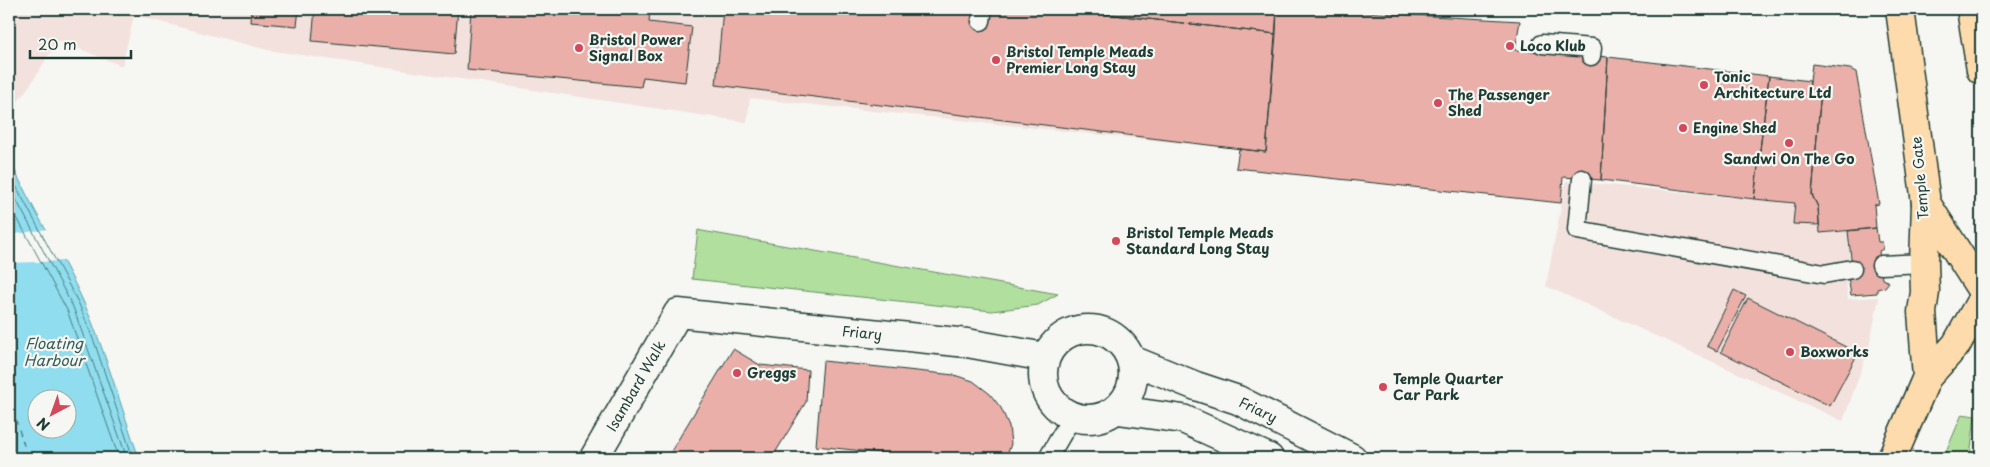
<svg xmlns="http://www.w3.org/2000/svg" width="1990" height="467" viewBox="0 0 1990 467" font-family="'Playpen Sans',sans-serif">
  <rect width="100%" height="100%" fill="#f6f6f2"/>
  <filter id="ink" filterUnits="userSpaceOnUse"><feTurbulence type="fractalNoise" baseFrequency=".02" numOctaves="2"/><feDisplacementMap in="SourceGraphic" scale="10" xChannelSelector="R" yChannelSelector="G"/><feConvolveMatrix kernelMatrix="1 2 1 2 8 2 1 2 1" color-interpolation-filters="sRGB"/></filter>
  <g filter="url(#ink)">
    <path fill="#f2e1dc" d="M9,9H1278L1266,152L750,98L747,122L268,50L134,15L122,66L58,40L34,79L9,114Z
      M1566,181L1795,203L1794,224L1819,225L1820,233L1848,231L1851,274L1845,275L1848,299L1879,297L1869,348L1843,421L1546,286Z"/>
    <path fill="#b1df9d" stroke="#688e68" d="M698,230L702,231L1058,294L1038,305L992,311L692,279Z
      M1962,414L1975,416L1970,457L1946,452Z"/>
    <path fill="#8fddee" stroke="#629da4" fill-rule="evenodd" d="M9,157C30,208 62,253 84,303C106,353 121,407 139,458H9ZM38,400H68V430H38Z"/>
    <path fill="#f6f6f2" d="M47,229L64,261L9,263V235Z"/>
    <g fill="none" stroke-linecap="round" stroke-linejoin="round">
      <path stroke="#4c7d7e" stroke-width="1" d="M9,170L16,186L79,304L95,344L133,458
        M9,186L73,307L127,458
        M9,203L67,310L119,458"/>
      <path stroke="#355d59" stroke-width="1" stroke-dasharray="6 5" stroke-linecap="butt" d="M9,398L28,458"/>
    </g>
    <path fill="#eaafa9" stroke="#1f3d34" d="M251,9H299L297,26L250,22Z
      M315,9H458L454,54L312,41Z
      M471,9H650L649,22L692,27L685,82L643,77L641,87L467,70Z
      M723,9H1063L1276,34L1266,152L716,85Z
      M1063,9H1277L1276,34Z
      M1277,9H1308L1520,21L1515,50L1608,57L1601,180L1563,177L1561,203L1236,168L1239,149L1266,152Z
      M1608,57L1769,76L1754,199L1601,180Z
      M1812,64L1850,69L1856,72L1879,204L1874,205L1876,228L1820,233L1818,207L1812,195L1821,90H1809Z
      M1769,76L1810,81L1809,90H1821L1812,195L1818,207L1819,225L1793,224L1795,203L1754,199Z
      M1876,228L1878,242H1882L1883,246V249L1879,251L1882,279L1889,282L1885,287L1877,289V293L1851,295L1848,277L1853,276L1848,231Z
      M1734,290L1746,296L1717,351L1707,346Z
      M1748,298L1858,353L1830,406L1721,352Z
      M733,349L760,365L808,370L806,402L772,458H667Z
      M823,361L954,375L973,381L990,394L1001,408L1009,426L1011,444L1006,458H893L891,454L816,446Z"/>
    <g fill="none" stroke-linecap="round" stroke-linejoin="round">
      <g stroke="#1f3d34" stroke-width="21">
        <path id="service" d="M981,21L983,9
          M1542,44L1592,48L1591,56
          M1582,179L1577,230L1824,274L1852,269
          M1881,265L1924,263
          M1048,458L1072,417"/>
      </g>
      <g stroke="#1f3d34" stroke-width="31">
        <path id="minor" d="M1043 374a45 45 0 1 1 90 0a45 45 0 1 1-90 0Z
          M1132,360L1196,386L1238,400L1352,458
          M1118,410L1183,419L1269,458
          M594,458L678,313L967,343L1045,357"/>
      </g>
      <g stroke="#1f3d34" stroke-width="31">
        <path id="primary" d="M1926,203L1981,289"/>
      </g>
      <g stroke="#1f3d34" stroke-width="31">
        <path id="trunk" d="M1900,9L1926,203L1924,263L1925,292L1922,312L1927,377
          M1971,9L1981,70
          M1892,458L1927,377L1956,345L1981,301"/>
      </g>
      <use href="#service" stroke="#f6f6f2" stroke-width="18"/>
      <use href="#minor" stroke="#f6f6f2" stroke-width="28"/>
      <use href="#primary" stroke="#fedbac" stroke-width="28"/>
      <use href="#trunk" stroke="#fedbac" stroke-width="28"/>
    </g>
  </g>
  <g fill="#d1495b" stroke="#f6f6f2" stroke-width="2">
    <circle cx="1510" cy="46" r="5"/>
    <circle cx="579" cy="48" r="5"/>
    <circle cx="996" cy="60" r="5"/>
    <circle cx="1704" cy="85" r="5"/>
    <circle cx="1438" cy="103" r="5"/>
    <circle cx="1683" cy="128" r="5"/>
    <circle cx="1789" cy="143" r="5"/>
    <circle cx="1116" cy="241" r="5"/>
    <circle cx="1790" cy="352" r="5"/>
    <circle cx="737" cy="373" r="5"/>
    <circle cx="1383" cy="387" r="5"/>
  </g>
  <g text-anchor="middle" stroke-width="4.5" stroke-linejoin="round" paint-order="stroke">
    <g font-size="14" font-weight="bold" fill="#1f3d34" stroke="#f6f6f2" text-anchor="start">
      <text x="589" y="45">Bristol Power<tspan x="589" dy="16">Signal Box</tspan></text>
      <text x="1520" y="51">Loco Klub</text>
      <text x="1006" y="57">Bristol Temple Meads<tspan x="1006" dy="16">Premier Long Stay</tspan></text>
      <text x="1714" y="82">Tonic<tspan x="1714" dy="16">Architecture Ltd</tspan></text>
      <text x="1448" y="100">The Passenger<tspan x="1448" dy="16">Shed</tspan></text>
      <text x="1693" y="133">Engine Shed</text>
      <text x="1789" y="164" text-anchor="middle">Sandwi On The Go</text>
      <text x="1126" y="238">Bristol Temple Meads<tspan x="1126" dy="16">Standard Long Stay</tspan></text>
      <text x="1800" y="357">Boxworks</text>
      <text x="747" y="378">Greggs</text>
      <text x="1393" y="384">Temple Quarter<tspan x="1393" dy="16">Car Park</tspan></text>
    </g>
    <g font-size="14" fill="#1f3d34" stroke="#f6f6f2">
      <text transform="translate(1920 178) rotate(-95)" y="5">Temple Gate</text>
      <text transform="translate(862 333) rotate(6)" y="5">Friary</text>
      <text transform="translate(636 386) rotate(-60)" y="5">Isambard Walk</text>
      <text transform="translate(1258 410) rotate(26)" y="5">Friary</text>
    </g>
    <g font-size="15" font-style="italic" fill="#355d59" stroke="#f6f6f2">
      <text x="54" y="349">Floating<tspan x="54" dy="17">Harbour</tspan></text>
    </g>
  </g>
  <rect width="1990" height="467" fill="none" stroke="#f6f6f2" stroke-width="30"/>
  <rect x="15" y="15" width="1960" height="437" fill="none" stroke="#1f3d34" stroke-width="2" filter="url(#ink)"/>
  <g transform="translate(52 414) rotate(221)"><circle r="24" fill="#f6f6f2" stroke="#a0aca6"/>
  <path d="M0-4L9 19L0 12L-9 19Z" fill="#d1495b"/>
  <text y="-8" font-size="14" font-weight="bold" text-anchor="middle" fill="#1f3d34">N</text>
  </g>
  <path d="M30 50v8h101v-8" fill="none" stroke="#1f3d34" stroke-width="2.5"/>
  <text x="38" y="50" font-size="15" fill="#1f3d34" stroke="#f6f6f2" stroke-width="4" paint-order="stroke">20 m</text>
</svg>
